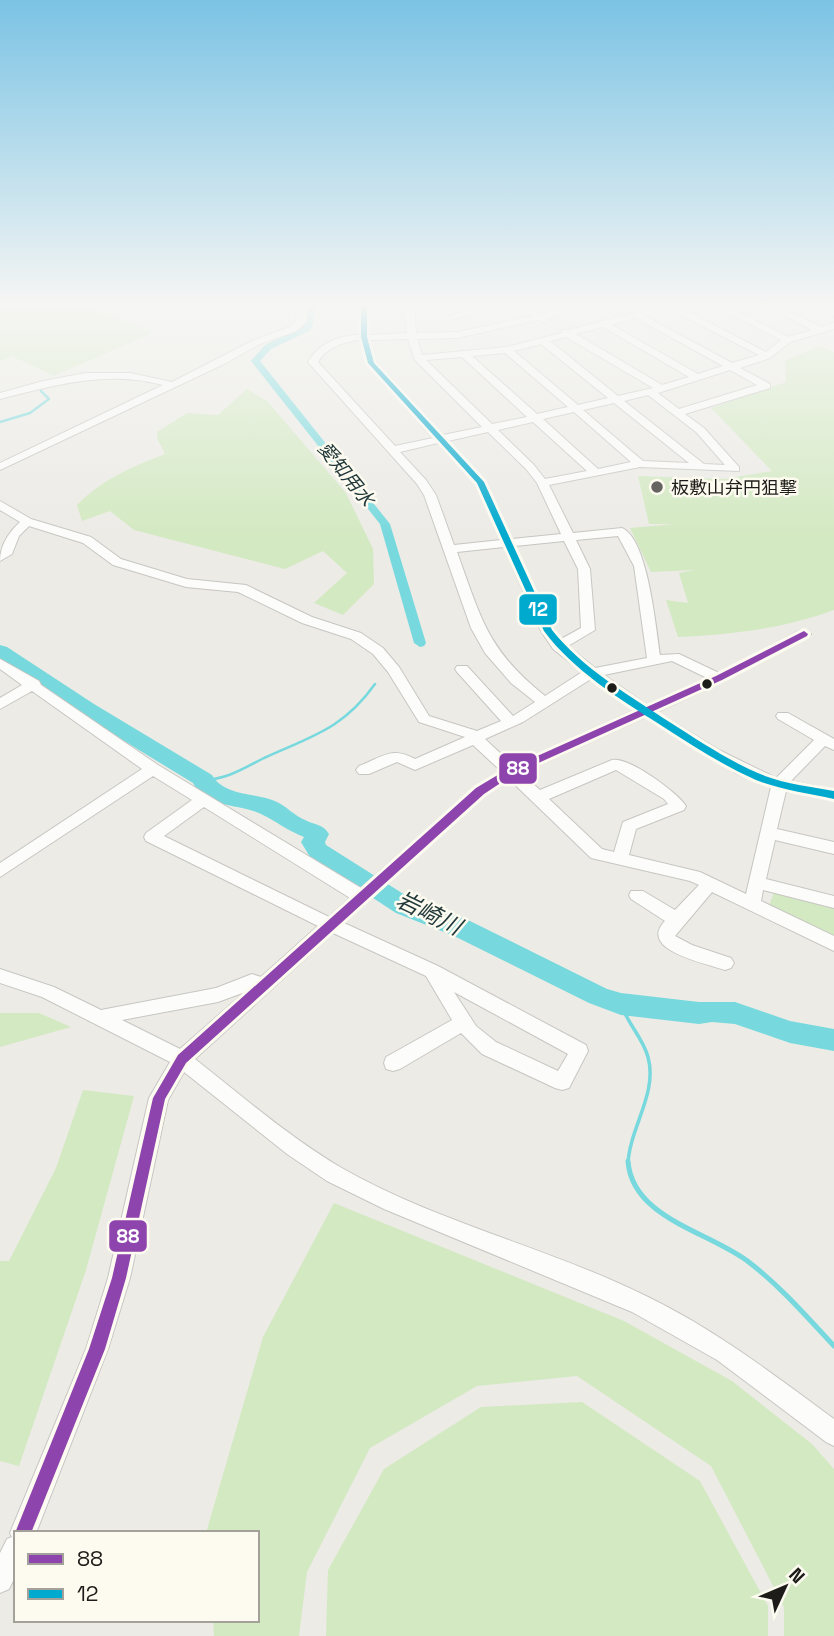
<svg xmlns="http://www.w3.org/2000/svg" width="834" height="1636" viewBox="0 0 834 1636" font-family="'Space Grotesk','Noto Sans JP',sans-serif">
<rect width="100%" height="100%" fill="#ecebe6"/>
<path fill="#d3e9c2" d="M0,306H88L152,333L54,376L12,356L0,361Z
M819,346L834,352V610C781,629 735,634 678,637L666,600L688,603L679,573L695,570L651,572L630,528L675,524H649L638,476L724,479L772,471L711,408L786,382L785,361Z
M247,389L267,401L346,493L373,549L374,584L343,615L314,603L347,573L323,551L285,569L134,530L110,511L82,521L77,505C102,479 132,467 165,454L158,440L157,432L187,413L218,415Z
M774,892L834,907V937L769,906Z
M0,1013H39L71,1027L0,1047Z
M83,1090L134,1096L86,1270L19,1466L0,1461V1261H9L56,1168Z
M334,1203L624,1321L732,1381L812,1444L834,1469V1636H784V1607L711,1466L577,1376L477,1386L370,1448L307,1572L299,1636H214L213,1620H257V1533H206L263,1337Z
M582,1402L700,1481L768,1606V1636H326L328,1570L384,1469L481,1407Z"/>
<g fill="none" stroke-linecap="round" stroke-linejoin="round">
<path stroke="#77d9dd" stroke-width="2.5" d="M0,422L30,413L49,399L41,391
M204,780C228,779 244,768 264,758C312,736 343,729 375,684"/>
<path stroke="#77d9dd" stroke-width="3.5" d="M621,1004C627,1023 643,1038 648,1057C658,1093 630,1127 628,1163"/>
<path stroke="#77d9dd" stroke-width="5" d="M628,1161C632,1219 711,1232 750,1263C781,1287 807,1317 834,1346"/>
<path fill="#77d9dd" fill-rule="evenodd" d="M307,306H315L313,325L309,331L271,349L260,361L390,524L426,643L424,646L420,647L414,643L380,524L251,361L265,345L303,327Z"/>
<path fill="#77d9dd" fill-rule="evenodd" d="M0,645L7,647L94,704L212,775C225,797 255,792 277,802C287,807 295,816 305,820C315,825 323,824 329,834L325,842L326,845L413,900L470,921L607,989L621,993L699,1002H735L790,1021L834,1029V1051L790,1043L735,1024L712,1022L699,1024L621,1015L589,1003L454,936L396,913L310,857L301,842L304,837C288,831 276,821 261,814C239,803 206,809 193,783L80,714L0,660Z"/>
<g stroke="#c7c6c2" stroke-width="2">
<path id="minor" d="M297,306H307L306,322L296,331L260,344L224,364L0,470V463L163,385C107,370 55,385 0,399V393L43,381L86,373H130L172,382L254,340L290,327L296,321Z
M359,306H369V335L407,333L404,306H414L416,333L457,332L532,316L516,306H527L541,314L572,306H587L548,318L550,320L545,323L538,320L457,338L417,339L422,355L507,347L561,333L562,330H569L660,306H677L766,352L781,340L715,306H727L788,337L812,330L765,306H777L821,327L834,323V329L790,342L770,358L740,368L770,384V388L685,414L704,428L739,467V471L640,467L549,485L573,533L622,528C648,539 656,629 660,655L679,654L719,673L799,631L804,630L811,634L724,681L657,712L719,750L776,778L814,740L778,719L776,716L778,713H788L834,739V750L825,746L791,781L834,790V800L786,791L777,829L834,842V854L775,840L766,879L834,896V908L763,890L761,901L834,936V951L712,892L675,936L692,945L731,958L734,963L731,968L725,970C705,963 637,950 665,921L631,899L629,895L631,891H643L675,910L699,885L690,881L591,858L509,779L485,795L344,923L438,966L586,1045L588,1051L569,1088L562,1090L555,1088L482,1054L461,1033L400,1069L393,1071L386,1069L384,1063L386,1057L452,1020L426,976L333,933L195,1059C242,1096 288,1136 340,1167C435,1222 550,1248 648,1297C716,1330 774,1375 834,1419V1446L826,1442L717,1360L632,1312L384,1209L327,1181L287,1154L184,1072L168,1100L130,1278L108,1349L36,1533H16V1575L9,1589L0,1593V1553L7,1539L12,1537L10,1533L86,1349L108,1278L149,1098L170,1062L42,997L0,983V969L54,987L101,1010L216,988L252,974L261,977L318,926L146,841L144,837L146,833L192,800L153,776L0,877V863L142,769L32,691L0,709V698L22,685L0,669V659L39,681L41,685L158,765L361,888L475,787L501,771L473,745L415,770L397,762L369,774H359L356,770L359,766C383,757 391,746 415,759L465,737L419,722L388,672L373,654L351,639L302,623L238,592L186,587L113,565L83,543L29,526L19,536L12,554L0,561C0,546 8,533 20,522L0,510V501L31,519L91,537L121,559L187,579L246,585L312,617L361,633L383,648L399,667L429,716L477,731L501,721L457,672L455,669L457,666H467L513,716L535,702L511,683L485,653L471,628L424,495L417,484L308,362C318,344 339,335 359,335ZM669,309L759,355L732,363L645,316ZM636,318L723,366L698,374L612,325ZM603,327L689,377L662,385L576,334ZM566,337L653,388L618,396L550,341ZM408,339L415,360L482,427L443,435L376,362L370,340ZM360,340L368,365L433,438L395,446L318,362C326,348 345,341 360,340ZM541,344L608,398L578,405L514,351ZM505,353L568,407L537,414L472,356ZM462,357L527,417L492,424L426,360ZM730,370L757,385L679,409L658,393ZM648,395L696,432L725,465L704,464L624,401ZM614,403L689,463L643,461L583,410ZM574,412L631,462L598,469L543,419ZM533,422L587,471L545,479L534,465L498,430ZM488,432L526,469L537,483L561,534L512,539L486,482L448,441ZM438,443L475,483L501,540L454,545L436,495L426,480L400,452ZM618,536L634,566L647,658L595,668L568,646L595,630L590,569L576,540ZM564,541L578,569L581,628L561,639L554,630L515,546ZM504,547L541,631L553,649L582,672L545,696C487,650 481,618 457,552ZM672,661L707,678L647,705L604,675ZM591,679L635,710L513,765L485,739L523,722ZM645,717L736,773L771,787L746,894L700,872L629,855L636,829L684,810L686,806C677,792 628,756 612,760L540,790L521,773ZM616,770L664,799L668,804L623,822L614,852L602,849L549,799ZM204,807L350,898L329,917L164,836ZM245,992L180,1049L122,1020L218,1002ZM454,992L568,1054L558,1071L496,1042L476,1026Z
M483,306H499L454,319L449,316Z
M814,306H826L834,310V316Z"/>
</g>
<use href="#minor" fill="#fcfcfb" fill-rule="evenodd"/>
<g stroke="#fdfaf0" stroke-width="6">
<path id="bus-1" d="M804,631L808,634L807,636L722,680L514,774L484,794L186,1063L165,1099L126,1278L105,1349L31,1533H16V1536L15,1533L89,1349L112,1278L153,1098L178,1055L476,788L506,770L716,676Z"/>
</g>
<g stroke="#fdfaf0" stroke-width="6">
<path id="bus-2" d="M361,306H367V337L374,363L484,482L552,630C583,669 630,696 671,723C701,742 732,763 765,776C787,784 811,787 834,791V799C808,793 781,790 756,780C722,765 690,744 659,724C618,698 573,670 544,631L477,483L368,363L361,337Z"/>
</g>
<use href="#bus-1" fill="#8e44ad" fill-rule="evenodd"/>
<use href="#bus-2" fill="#00a9ce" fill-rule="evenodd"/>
</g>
<linearGradient id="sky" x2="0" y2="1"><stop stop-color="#7bc3e4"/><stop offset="0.57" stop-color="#f6f6f4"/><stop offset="1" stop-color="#f6f6f4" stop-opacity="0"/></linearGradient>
<rect width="834" height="535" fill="url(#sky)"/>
<circle fill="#656460" stroke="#fdfaf0" stroke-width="2.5" cx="657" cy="487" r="7"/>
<g fill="#1d1c18" stroke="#fdfaf0" stroke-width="2.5">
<circle cx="707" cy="684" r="6"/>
<circle cx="612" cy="688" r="6"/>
</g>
<g text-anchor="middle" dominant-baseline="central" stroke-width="5" stroke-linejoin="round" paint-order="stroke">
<g font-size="18" fill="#1d1c18" stroke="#fdfaf0" text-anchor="start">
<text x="671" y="487">板敷山弁円狙撃</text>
</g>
<g font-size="19" font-style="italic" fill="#1f3738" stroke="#fdfaf0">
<text transform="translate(346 474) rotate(51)">愛知用水</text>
</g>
<g font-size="23" font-style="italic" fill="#1f3738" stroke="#fdfaf0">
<text transform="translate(429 913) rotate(26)">岩崎川</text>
</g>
</g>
<g stroke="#fdfaf0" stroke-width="2.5">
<rect x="518" y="593" width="40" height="33" rx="7" fill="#00a9ce"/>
<rect x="498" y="752" width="40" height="33" rx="7" fill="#8e44ad"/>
<rect x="108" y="1219" width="40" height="34" rx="7" fill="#8e44ad"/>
</g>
<g font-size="19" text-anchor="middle" font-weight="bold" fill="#fff">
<text x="538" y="616">12</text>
<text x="518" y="775">88</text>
<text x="128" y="1243">88</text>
</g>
<rect x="14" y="1531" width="245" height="91" fill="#fdfaf0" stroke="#a3a19a" stroke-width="2"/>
<rect x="28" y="1554" width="35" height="10" fill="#8e44ad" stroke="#a3a19a" stroke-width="2"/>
<text x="77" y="1566" font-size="21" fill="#1d1c18">88</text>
<rect x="28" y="1589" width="35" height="10" fill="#00a9ce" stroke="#a3a19a" stroke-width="2"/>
<text x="77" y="1601" font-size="21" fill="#1d1c18">12</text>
<g transform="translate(785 1587) rotate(46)" stroke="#fdfaf0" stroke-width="5" paint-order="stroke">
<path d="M0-5L12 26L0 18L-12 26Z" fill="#1d1c18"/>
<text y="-10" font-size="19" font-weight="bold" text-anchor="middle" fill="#1d1c18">N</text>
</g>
</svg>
